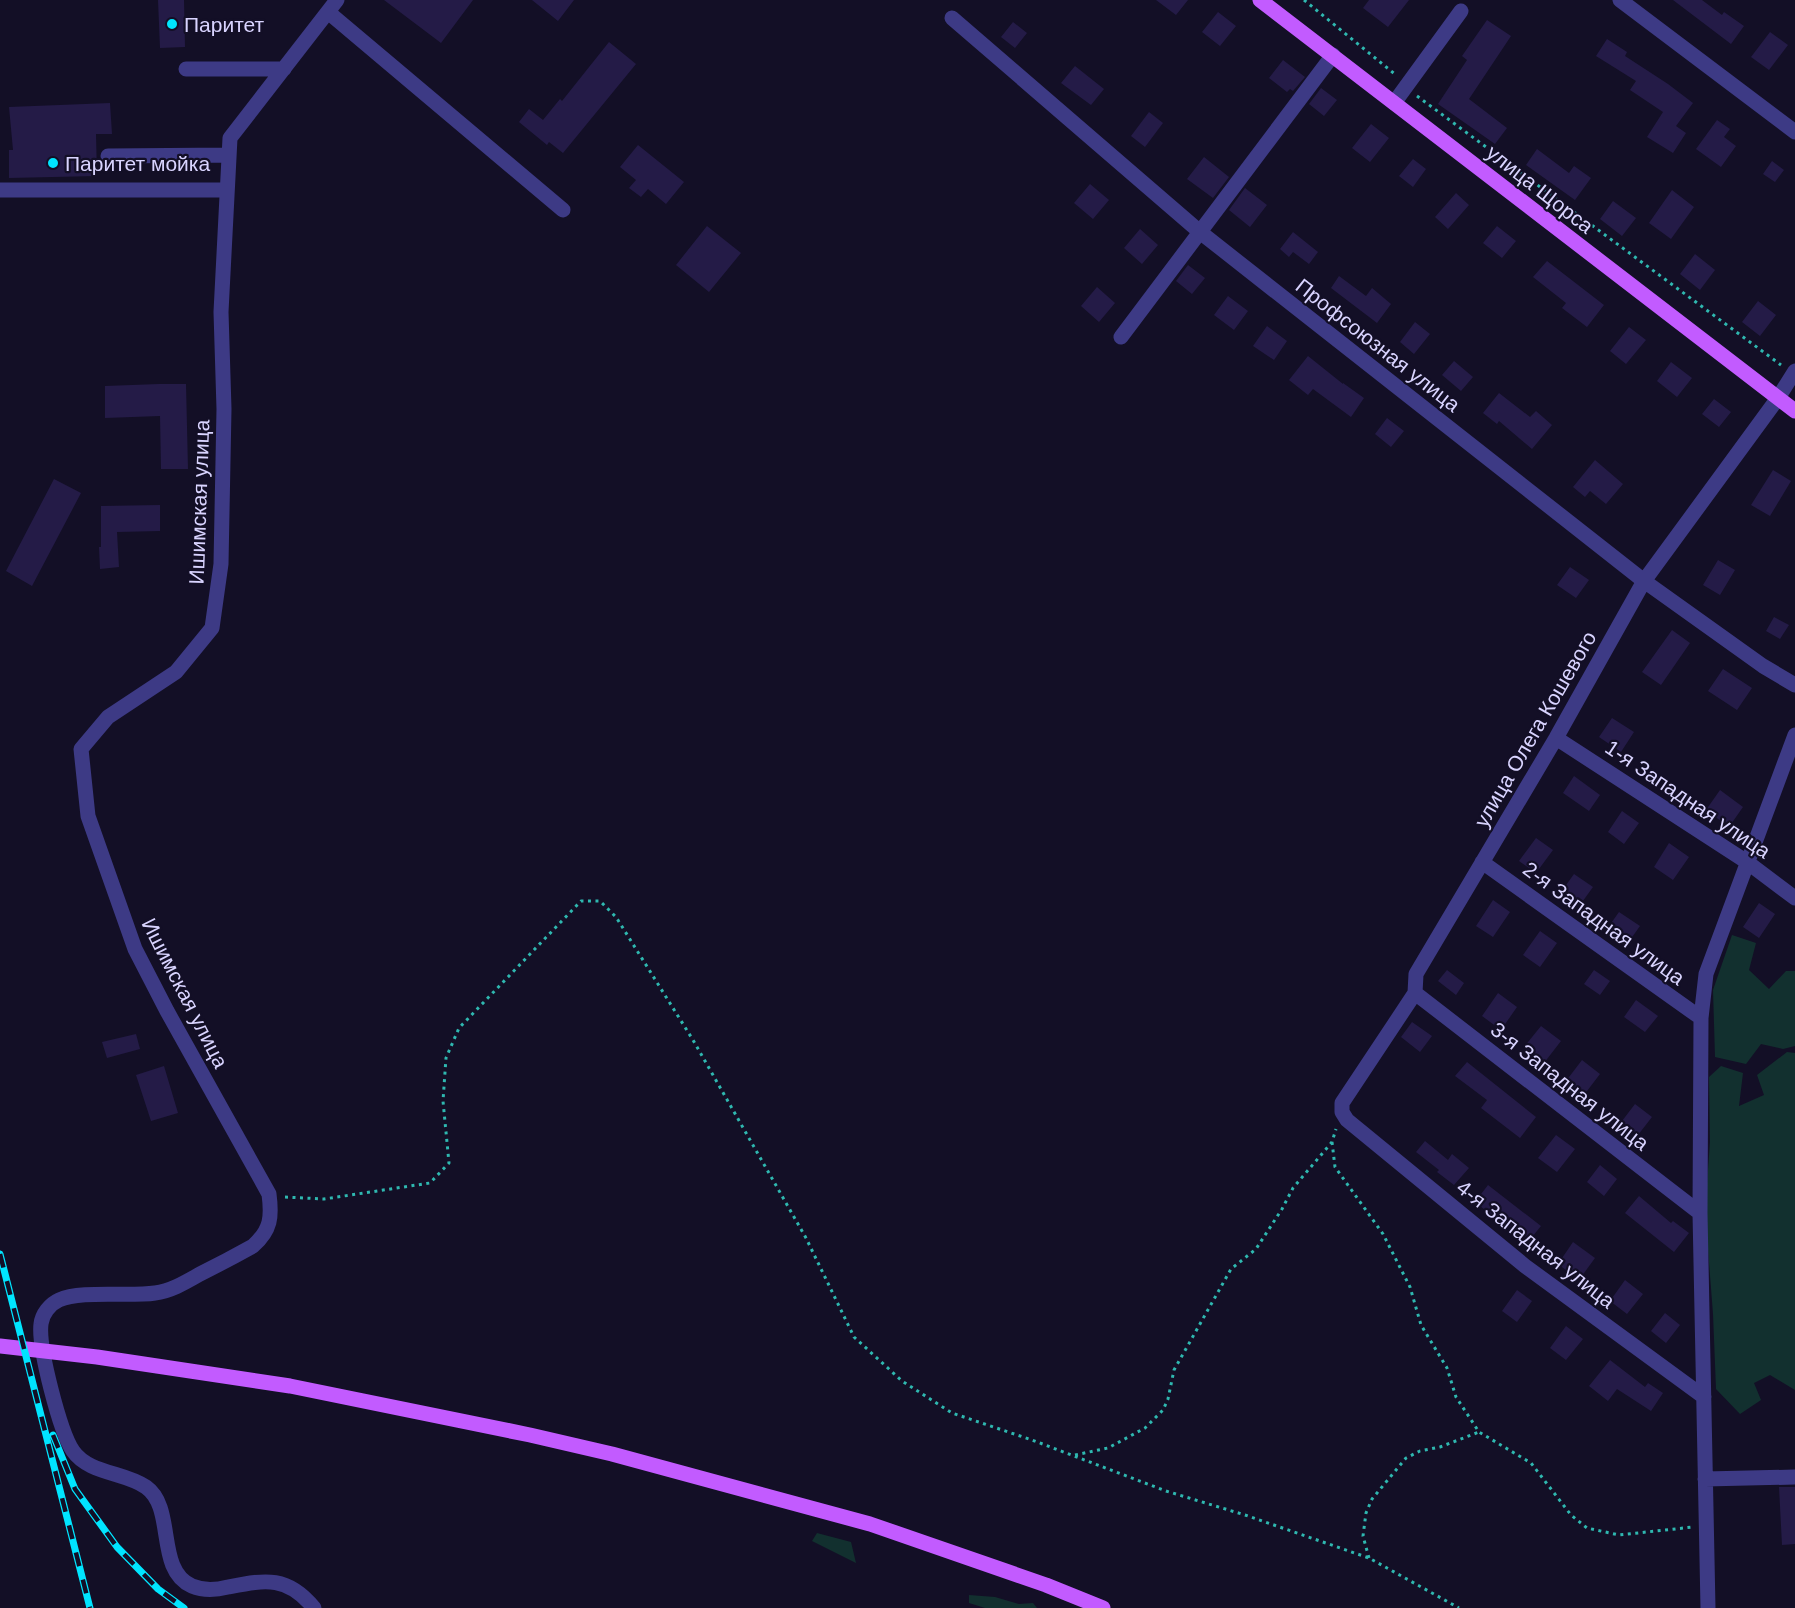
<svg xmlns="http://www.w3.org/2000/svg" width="1795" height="1608" viewBox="0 0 1795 1608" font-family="Arial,sans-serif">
<rect width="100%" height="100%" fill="#130f26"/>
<path fill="#12302f" d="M1732,935L1756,943L1749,970L1769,989L1786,971H1795V1046L1783,1049L1761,1044L1746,1064L1715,1057L1713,990Z
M1787,1052L1795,1053V1390L1770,1375L1754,1383L1761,1400L1740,1414L1716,1389L1713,1314L1705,1211L1710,1142L1709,1077L1721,1066L1743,1073L1739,1106L1764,1095L1757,1075Z
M817,1533L851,1542L856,1563L812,1541Z
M969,1595L995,1597L1019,1604L1033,1603L1037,1608H985L969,1603Z"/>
<path fill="#241b47" d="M158,0H184L185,47L160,48Z
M384,0H473L441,43Z
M532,0H574L558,21Z
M1156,0H1188L1176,15Z
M1369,0H1409L1388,27L1363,8Z
M1673,0H1702L1722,15L1724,12L1744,26L1731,44Z
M1218,12L1236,26L1220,46L1202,32Z
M1487,20L1511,36L1469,99L1507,128L1495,144L1438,104L1467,60L1462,56Z
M1013,22L1027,33L1015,48L1001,37Z
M1770,32L1788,45L1769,70L1751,57Z
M1607,39L1627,52L1625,56L1668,84L1693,103L1676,126L1686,133L1673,153L1647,137L1663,112L1630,90L1636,81L1596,56Z
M609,42L636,64L563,153L549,142L547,145L519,122L529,109L543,120L560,99L562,101Z
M1283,60L1305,77L1293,91L1290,89L1287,92L1269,78Z
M1075,66L1104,89L1091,105L1061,83Z
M1321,88L1337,100L1324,116L1309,104Z
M110,103L112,134H96L97,176L9,178V150H13L9,107Z
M1149,112L1163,123L1145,147L1131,136Z
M1717,120L1730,129L1724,137L1736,146L1721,167L1696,149Z
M1371,124L1389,138L1370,162L1352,148Z
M638,145L684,182L666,204L648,189L641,197L629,188L636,180L620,167Z
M1537,149L1569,173L1574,166L1591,178L1575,200L1526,165Z
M1204,157L1229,177L1213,198L1187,179Z
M1413,159L1426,169L1413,187L1399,176Z
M1772,161L1784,170L1775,182L1763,174Z
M1090,184L1109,200L1093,219L1074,203Z
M1245,188L1267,205L1250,227L1229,210Z
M1672,190L1694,207L1671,239L1649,223Z
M1456,193L1469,205L1448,229L1435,217Z
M1613,201L1636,218L1622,236L1600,219Z
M707,226L741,253L709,292L676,265Z
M1497,226L1516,241L1502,258L1483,243Z
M1140,229L1158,245L1142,264L1124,248Z
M1293,232L1318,252L1309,264L1293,252L1289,257L1280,249Z
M1695,254L1715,270L1700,290L1680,274Z
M1547,261L1604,305L1587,327L1562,308L1566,303L1533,277Z
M1188,265L1205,278L1192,294L1176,281Z
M1339,276L1366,296L1372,288L1391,304L1377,323L1331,288Z
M1097,287L1115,303L1099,322L1081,306Z
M1228,296L1248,311L1234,330L1214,315Z
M1758,301L1776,315L1760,336L1742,322Z
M1415,322L1430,334L1414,354L1400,342Z
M1267,326L1287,341L1274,360L1253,346Z
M1629,327L1646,340L1626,364L1610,351Z
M1308,356L1343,384V383L1364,398L1351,417L1313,389L1308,395L1289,380Z
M1454,361L1473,377L1461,391L1442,375Z
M1671,362L1692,378L1677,397L1657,381Z
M159,384H186L188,469H161L160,416L105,418V386Z
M1499,393L1530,417L1536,411L1552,425L1532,449L1499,421L1497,424L1483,413Z
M1714,399L1731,412L1719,427L1702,414Z
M1387,418L1404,431L1391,447L1375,434Z
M1595,460L1623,484L1606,504L1590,491L1585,497L1573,487Z
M1773,470L1791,481L1770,516L1751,505Z
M54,479L81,493L32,586L6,571Z
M160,505V531L117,532L119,567L100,569L99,547H101V506Z
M1718,560L1735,570L1720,595L1703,585Z
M1570,567L1589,580L1576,598L1557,585Z
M1774,617L1789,625L1780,639L1766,631Z
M1672,630L1690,643L1661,685L1642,672Z
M1723,669L1752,688L1737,710L1708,691Z
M1612,718L1634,732L1621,752L1599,737Z
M1574,776L1600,795L1589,811L1563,793Z
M1720,790L1743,807L1729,827L1706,810Z
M1622,811L1639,823L1624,844L1608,832Z
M1536,838L1553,850L1536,873L1519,861Z
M1669,843L1689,857L1673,880L1654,867Z
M1574,874L1593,887L1580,905L1561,892Z
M1493,900L1510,912L1493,937L1476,926Z
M1759,903L1775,914L1759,938L1743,927Z
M1619,912L1640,926L1630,940L1609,926Z
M1540,931L1557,943L1540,967L1523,955Z
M1447,970L1464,983L1456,995L1438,981Z
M1594,970L1610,981L1600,995L1584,984Z
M1498,993L1517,1007L1501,1030L1482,1016Z
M1636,1000L1658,1016L1645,1032L1624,1017Z
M1412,1022L1432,1036L1420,1052L1401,1037Z
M1541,1026L1561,1041L1544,1063L1524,1047Z
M136,1034L140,1049L107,1058L102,1042Z
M1582,1060L1600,1074L1584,1095L1566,1081Z
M1467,1062L1536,1117L1520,1138L1481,1108L1487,1100L1455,1076Z
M164,1066L178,1113L151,1121L136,1075Z
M1635,1104L1652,1117L1638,1135L1622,1121Z
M1556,1135L1575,1149L1557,1172L1538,1158Z
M1425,1141L1448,1160L1452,1154L1469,1168L1454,1185L1437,1172L1439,1170L1416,1152Z
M1600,1165L1617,1179L1604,1196L1587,1182Z
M1488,1185L1541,1226L1528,1242L1496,1215L1494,1217L1475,1202Z
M1639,1196L1671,1223L1673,1221L1689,1233L1674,1252L1625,1213Z
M1573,1242L1595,1258L1579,1280L1558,1264Z
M1625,1280L1643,1294L1627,1314L1610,1301Z
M1517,1290L1532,1301L1517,1322L1502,1311Z
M1665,1313L1680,1325L1666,1343L1651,1331Z
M1566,1326L1583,1339L1566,1360L1550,1348Z
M1610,1360L1645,1387L1648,1383L1663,1393L1651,1411L1617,1389L1608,1401L1589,1386Z
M1779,1487H1795V1544L1782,1545Z"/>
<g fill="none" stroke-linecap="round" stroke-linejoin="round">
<path stroke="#2fb8b0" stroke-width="3" stroke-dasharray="3 4.5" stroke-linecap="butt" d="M1304,0L1396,75
M1417,96L1781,365
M1332,1142L1335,1167L1383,1234L1410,1287L1421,1325L1447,1368L1456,1397L1479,1432L1531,1463L1571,1515L1587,1528L1619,1535L1693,1527
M285,1197L324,1199L430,1183L449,1163L443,1101L446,1058L459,1028L581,901H600L616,917L693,1040L806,1238L854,1337L902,1381L952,1413L1032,1440L1166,1491L1245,1515L1369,1558L1459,1608
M1075,1455L1108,1448L1145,1428L1163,1410L1168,1399L1174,1370L1231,1269L1256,1249L1282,1209L1293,1188L1332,1142L1336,1129
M1369,1558L1363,1536L1366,1513L1372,1499L1406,1458L1420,1451L1440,1447L1479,1432"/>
<path stroke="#3d3a85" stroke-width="15" d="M1620,0L1795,132
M328,12L563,210
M952,18L1200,232L1644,581L1763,666L1795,685
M186,69H284
M1394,103L1461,11
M108,156L229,155
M0,190H227
M1121,337L1333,55
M1556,738L1747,862L1795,898
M1482,862L1701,1018
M1415,993L1700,1213
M1704,1397L1525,1266L1347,1120L1342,1112V1103L1415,993L1416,974L1556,738L1644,581L1778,398L1795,371
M1705,1479L1795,1477
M314,1608C287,1575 265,1580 228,1587C216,1590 204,1591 192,1586C155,1570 176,1508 146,1487C125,1472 89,1474 73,1451C60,1432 38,1347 41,1324C42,1314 50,1304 59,1300C81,1290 129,1297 155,1293C171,1291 186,1282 200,1274C218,1265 235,1256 253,1246C271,1230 272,1217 269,1194L167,1011L135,949L88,816L81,749L108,717L176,672L212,628L221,564L224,409L221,312L230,138L337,0
M1708,1608L1700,1213L1701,1018L1706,974L1795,735"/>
<path stroke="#c25bff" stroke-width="15" d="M1260,0L1795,411
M0,1346L97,1357L290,1386L530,1435L612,1454L870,1524L1046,1585L1103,1608"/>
<g stroke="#00e5ff" stroke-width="7">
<path id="rail" d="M0,1254L90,1608
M53,1435L75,1489L117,1547L158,1589L184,1608"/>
</g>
<use href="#rail" stroke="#130f26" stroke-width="4.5" stroke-dasharray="14" stroke-linecap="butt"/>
</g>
<g fill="#00e5ff" stroke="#130f26" stroke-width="2">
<circle cx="172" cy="24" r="6"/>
<circle cx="53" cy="163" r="6"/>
</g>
<g text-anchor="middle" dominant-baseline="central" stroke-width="4.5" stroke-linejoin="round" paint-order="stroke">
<g font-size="21" fill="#d9d4ff" stroke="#130f26" text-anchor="start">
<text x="184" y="24">Паритет</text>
<text x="65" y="163">Паритет мойка</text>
</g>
<g font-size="21" fill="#d9d4ff" stroke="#130f26">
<text transform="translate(1540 189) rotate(38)">улица Щорса</text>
<text transform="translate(1378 345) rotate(38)">Профсоюзная улица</text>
<text transform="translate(199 502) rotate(-88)">Ишимская улица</text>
<text transform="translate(1535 729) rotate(-60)">улица Олега Кошевого</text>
<text transform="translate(1688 799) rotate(34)">1-я Западная улица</text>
<text transform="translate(1604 923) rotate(36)">2-я Западная улица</text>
<text transform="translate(185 993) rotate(63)">Ишимская улица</text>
<text transform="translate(1570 1086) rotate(38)">3-я Западная улица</text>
<text transform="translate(1536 1244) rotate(38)">4-я Западная улица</text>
</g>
</g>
</svg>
